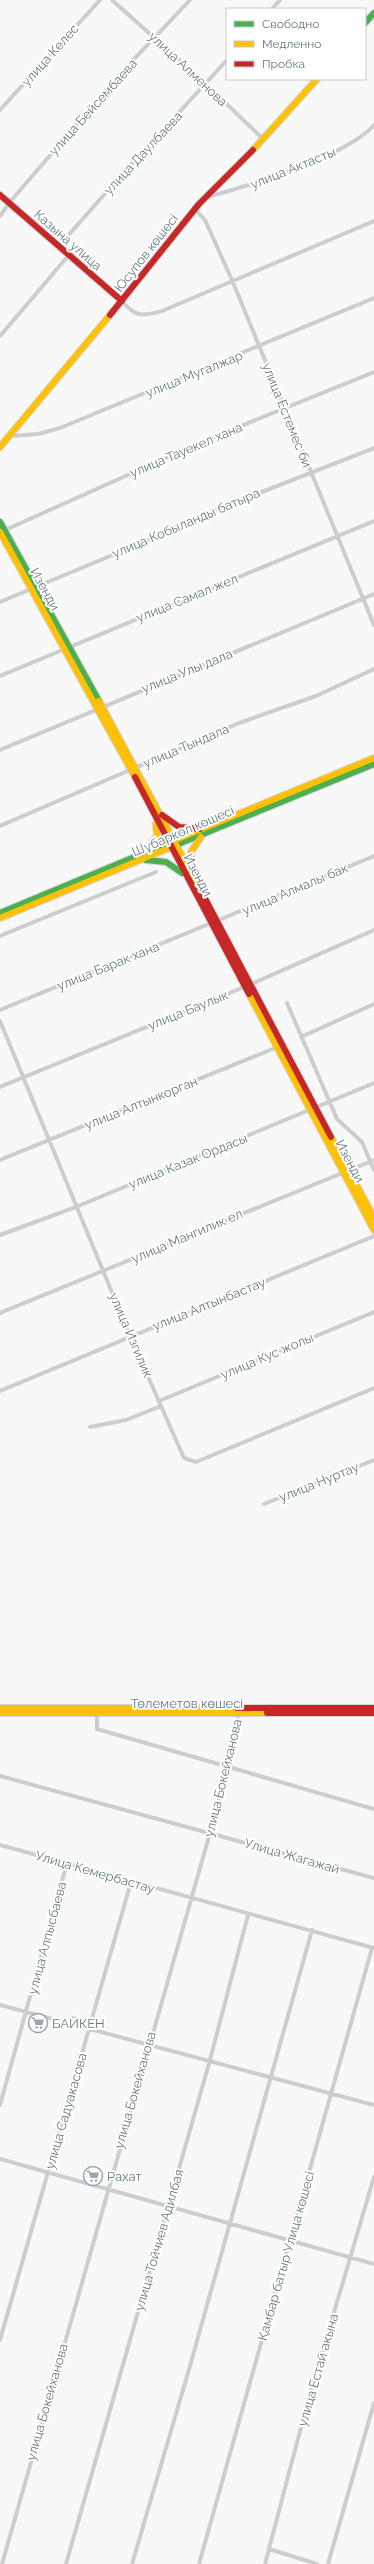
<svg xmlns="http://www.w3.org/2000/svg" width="374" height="2564" viewBox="0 0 374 2564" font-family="Raleway,sans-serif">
<rect width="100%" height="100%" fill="#f8f8f8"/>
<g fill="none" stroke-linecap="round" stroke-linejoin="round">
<g stroke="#d3d4d5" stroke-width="8">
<path id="fast" d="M365,23L374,13
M0,522L99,701
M176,845L374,764
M146,860L166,862L182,873
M0,913L173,841"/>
</g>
<g stroke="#d3d4d5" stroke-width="8">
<path id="slow" d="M253,150L317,79
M0,447L110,315
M0,532L135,777
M99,701L201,891
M173,841L374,758
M145,850L157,836L156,824
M190,870L191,852L201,837
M0,918L176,845
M249,994L374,1230
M331,1137L374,1218
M0,1708H237
M0,1713H267"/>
</g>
<g stroke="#d3d4d5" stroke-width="8">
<path id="jam" d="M0,195L122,301
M110,315L199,204L253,150
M135,777L249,994
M162,815L179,827L200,829
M201,891L331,1137
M237,1708H374
M267,1713H374"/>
</g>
<path stroke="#cbcdce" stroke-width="4" d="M112,0L206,84L264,140
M272,9L280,0
M0,110L100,0
M207,197C249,186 347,156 374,125
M195,209L205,220L232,280L374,625
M0,216L9,203L121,73L190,0
M59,246L117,180L227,60
M122,301C136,318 143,316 162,311L374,221
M0,336L69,255
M11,436L38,434L60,428L374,298
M3,531L199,443L374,372
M0,602L151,539L185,522L374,448
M0,676L374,521
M0,750L374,594
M0,826L239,723L316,696L374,669
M0,936L156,872
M287,1003L337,1119L362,1142L374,1170
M0,1010L374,856
M0,1021L130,1336L184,1458L196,1462L374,1388
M301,1037L374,1004
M0,1087L249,985L374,930
M0,1160L280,1046
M0,1235L76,1207L374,1083
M0,1313L374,1160
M0,1391L374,1236
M159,1401L374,1312
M90,1427L126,1420L161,1406
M264,1504L374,1460
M97,1713V1729L374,1809
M0,1776L374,1878
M0,1845L374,1948
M0,2005L374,2105
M0,2105L67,1863
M0,2159L374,2264
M0,2340L131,1882
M269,2549L317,2564
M2,2564L210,1833L228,1766L239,1711
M66,2564L210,2060L248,1915
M132,2564L190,2366L312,1930
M199,2564L372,1948
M265,2564L309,2397L374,2177
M328,2564L374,2403"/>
<use href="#fast" stroke="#4caf50" stroke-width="6"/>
<use href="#slow" stroke="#ffc107" stroke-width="6"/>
<use href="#jam" stroke="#c62828" stroke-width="6"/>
</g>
<defs>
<g id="supermarket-ring" transform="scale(1)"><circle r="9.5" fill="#fff" stroke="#99a6ab" stroke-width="1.5"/><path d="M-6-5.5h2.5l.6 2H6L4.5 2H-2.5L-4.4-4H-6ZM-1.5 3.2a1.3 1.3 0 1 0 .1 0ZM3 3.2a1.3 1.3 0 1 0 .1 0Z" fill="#99a6ab"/></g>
</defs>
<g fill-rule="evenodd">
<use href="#supermarket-ring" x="38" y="2023"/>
<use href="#supermarket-ring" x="93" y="2176"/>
</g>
<g text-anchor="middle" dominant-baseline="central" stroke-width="4" stroke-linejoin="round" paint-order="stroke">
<g font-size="13" fill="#667a81" stroke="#fff">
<text transform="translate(50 55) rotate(-48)">улица Келес</text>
<text transform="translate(188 69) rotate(43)">улица Алменова</text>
<text transform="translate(93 107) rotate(-48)">улица Бейсембаева</text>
<text transform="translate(143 153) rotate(-47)">улица Даулбаева</text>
<text transform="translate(293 168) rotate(-22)">улица Актасты</text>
<text transform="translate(68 240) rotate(41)">Казына улица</text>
<text transform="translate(146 253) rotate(-52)">Юсупов көшесі</text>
<text transform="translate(194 374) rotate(-22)">улица Мугалжар</text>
<text transform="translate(287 415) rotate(68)">улица Естемес би</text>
<text transform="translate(186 450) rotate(-23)">улица Тауекел хана</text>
<text transform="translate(186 523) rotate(-23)">улица Кобыланды батыра</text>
<text transform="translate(45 589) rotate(61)">Изенди</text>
<text transform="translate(187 598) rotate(-22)">улица Самал жел</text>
<text transform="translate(187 671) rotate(-22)">улица Улы дала</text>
<text transform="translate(186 746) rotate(-23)">улица Тындала</text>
<text transform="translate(183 831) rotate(-23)">Шұбаркөл көшесі</text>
<text transform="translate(198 875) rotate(62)">Изенди</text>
<text transform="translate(295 889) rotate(-23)">улица Алмалы бак</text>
<text transform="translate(108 966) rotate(-22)">улица Барак хана</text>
<text transform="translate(188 1010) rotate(-22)">улица Баулык</text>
<text transform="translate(141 1103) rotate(-22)">улица Алтынкорган</text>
<text transform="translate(188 1161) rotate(-22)">улица Казак Ордасы</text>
<text transform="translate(350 1161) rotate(62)">Изенди</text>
<text transform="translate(187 1236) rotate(-23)">улица Мангилик ел</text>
<text transform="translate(209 1304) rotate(-22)">улица Алтынбастау</text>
<text transform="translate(131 1335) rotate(67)">улица Изгилик</text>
<text transform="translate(267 1356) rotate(-23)">улица Кус жолы</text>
<text transform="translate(319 1482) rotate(-22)">улица Нуртау</text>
<text x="187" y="1703">Төлеметов көшесі</text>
<text transform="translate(223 1778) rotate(-76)">улица Бокейханова</text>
<text transform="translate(292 1856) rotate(16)">Улица Жагажай</text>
<text transform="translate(95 1872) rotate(16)">Улица Кемербастау</text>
<text transform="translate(47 1938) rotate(-75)">улица Алпысбаева</text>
<text transform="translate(135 2090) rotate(-74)">улица Бокейханова</text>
<text transform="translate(66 2111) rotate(-74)">улица Садуакасова</text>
<text transform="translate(159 2240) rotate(-74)">улица Тойчиев Адилбая</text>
<text transform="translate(286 2256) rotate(-74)">Қамбар батыр Улица көшесі</text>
<text transform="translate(318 2370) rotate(-74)">улица Естай акына</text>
<text transform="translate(47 2402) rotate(-74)">улица Бокейханова</text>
</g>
<g font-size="13" fill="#667a81" stroke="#fff" text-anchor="start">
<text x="52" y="2023">БАЙКЕН</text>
<text x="107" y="2176">Рахат</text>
</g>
</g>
<rect x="226" y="8" width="140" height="72" fill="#ffffff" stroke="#c2cacd"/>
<rect x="234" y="21" width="20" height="6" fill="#4caf50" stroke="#c2cacd"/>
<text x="262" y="28" font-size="12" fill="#667a81">Свободно</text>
<rect x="234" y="41" width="20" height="6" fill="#ffc107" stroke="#c2cacd"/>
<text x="262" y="48" font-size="12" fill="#667a81">Медленно</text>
<rect x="234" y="61" width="20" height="6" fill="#c62828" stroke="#c2cacd"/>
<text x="262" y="68" font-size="12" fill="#667a81">Пробка</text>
</svg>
